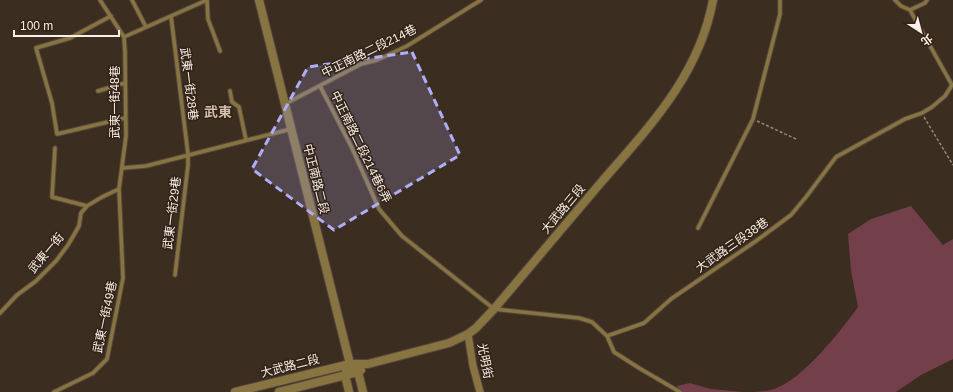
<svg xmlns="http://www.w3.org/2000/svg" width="953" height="392" viewBox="0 0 953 392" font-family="Arial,'Noto Sans TC',sans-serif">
<rect width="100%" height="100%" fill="#3c2d21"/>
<path fill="#723f4a" d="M911,206L943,245L953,239V359L921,375L896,392H755C761,391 768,391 774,389C802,380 840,332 858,307L851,271L848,234L871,219Z
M690,383L711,389L743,392H676L677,386Z"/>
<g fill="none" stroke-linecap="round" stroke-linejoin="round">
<g stroke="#56483d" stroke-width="5.5">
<path id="service" d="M132,0L146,27
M207,0L208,19L220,51
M895,0L901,6L910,10L952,85
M910,10L925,3L927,0
M111,16L70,38L36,48L52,103L57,134L125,118
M171,16L188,154V165L175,275
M124,37L207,0
M320,86L352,148L379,209L402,236L494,309L579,318L592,322L607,336L644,323L671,299L756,241L791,215L806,197L836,157L905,119L922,113L932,107L945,96L952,85
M98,91L125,83
M230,91L232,102L239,107L246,140
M285,104L361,64L377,60L407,46L481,0
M55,148L52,197L87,206
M123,168L146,166L291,129
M698,228L753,119L780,14V0
M0,313L17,295L36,281L56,261L68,245L79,226L81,213L87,206L102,197L119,189
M607,336L614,352L639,368L680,392
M54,392L93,373L107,359L123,278L119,189L126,136L125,52L124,37L100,0"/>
</g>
<g stroke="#56483d" stroke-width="9">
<path id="minor" d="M468,334L473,366L480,392"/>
</g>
<g stroke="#56483d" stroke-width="10">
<path id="tertiary" d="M259,0L350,364L358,372L363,392
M347,370L345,375L349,392
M235,392L350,364H368L449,343L468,334L476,328L494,309C529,268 563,227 598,186C647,129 699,77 713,0
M279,392L358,372L361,370"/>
</g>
<path stroke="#93877d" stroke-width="1.5" stroke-dasharray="3 2" stroke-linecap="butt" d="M924,117L953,165
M757,121L796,139"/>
<use href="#service" stroke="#877441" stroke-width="3.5"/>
<use href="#minor" stroke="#877441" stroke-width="7"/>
<use href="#tertiary" stroke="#877441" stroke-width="8"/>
</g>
<path fill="#aeaefa" fill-opacity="0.2" stroke="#aeaefa" stroke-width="3" stroke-dasharray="8 5" stroke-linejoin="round" d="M412,52L460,155L334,230L252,169L308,67Z"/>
<g text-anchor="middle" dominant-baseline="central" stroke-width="3" stroke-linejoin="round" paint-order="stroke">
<g font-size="12" fill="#f9efe7" stroke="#322317">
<text transform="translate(369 51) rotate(-26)">中正南路二段214巷</text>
<text transform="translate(189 84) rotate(83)">武東一街28巷</text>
<text transform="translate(115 102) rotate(-90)">武東一街48巷</text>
<text transform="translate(361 147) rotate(64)">中正南路二段214巷6弄</text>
<text transform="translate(316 179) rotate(76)">中正南路二段</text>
<text transform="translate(563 209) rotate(-50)">大武路三段</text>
<text transform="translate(172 213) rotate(-83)">武東一街29巷</text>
<text transform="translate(732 245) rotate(-35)">大武路三段38巷</text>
<text transform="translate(46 253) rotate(-50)">武東一街</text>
<text transform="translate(105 317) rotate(-78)">武東一街49巷</text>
<text transform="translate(485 361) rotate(79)">光明街</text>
<text transform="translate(290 366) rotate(-14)">大武路二段</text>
</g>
<g font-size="14" font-weight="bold" fill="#d2bfb0" stroke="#322317">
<text x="218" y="112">武東</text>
</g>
</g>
<g transform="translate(921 32) rotate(144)" stroke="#322317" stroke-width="3" paint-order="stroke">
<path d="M0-3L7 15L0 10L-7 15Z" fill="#f9efe7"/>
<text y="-6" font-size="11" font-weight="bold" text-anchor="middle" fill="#f9efe7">北</text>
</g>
<path d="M14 30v6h105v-6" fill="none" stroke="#f9efe7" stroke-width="2"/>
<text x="20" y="30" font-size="12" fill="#f9efe7" stroke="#322317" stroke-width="3" paint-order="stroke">100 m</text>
</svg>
